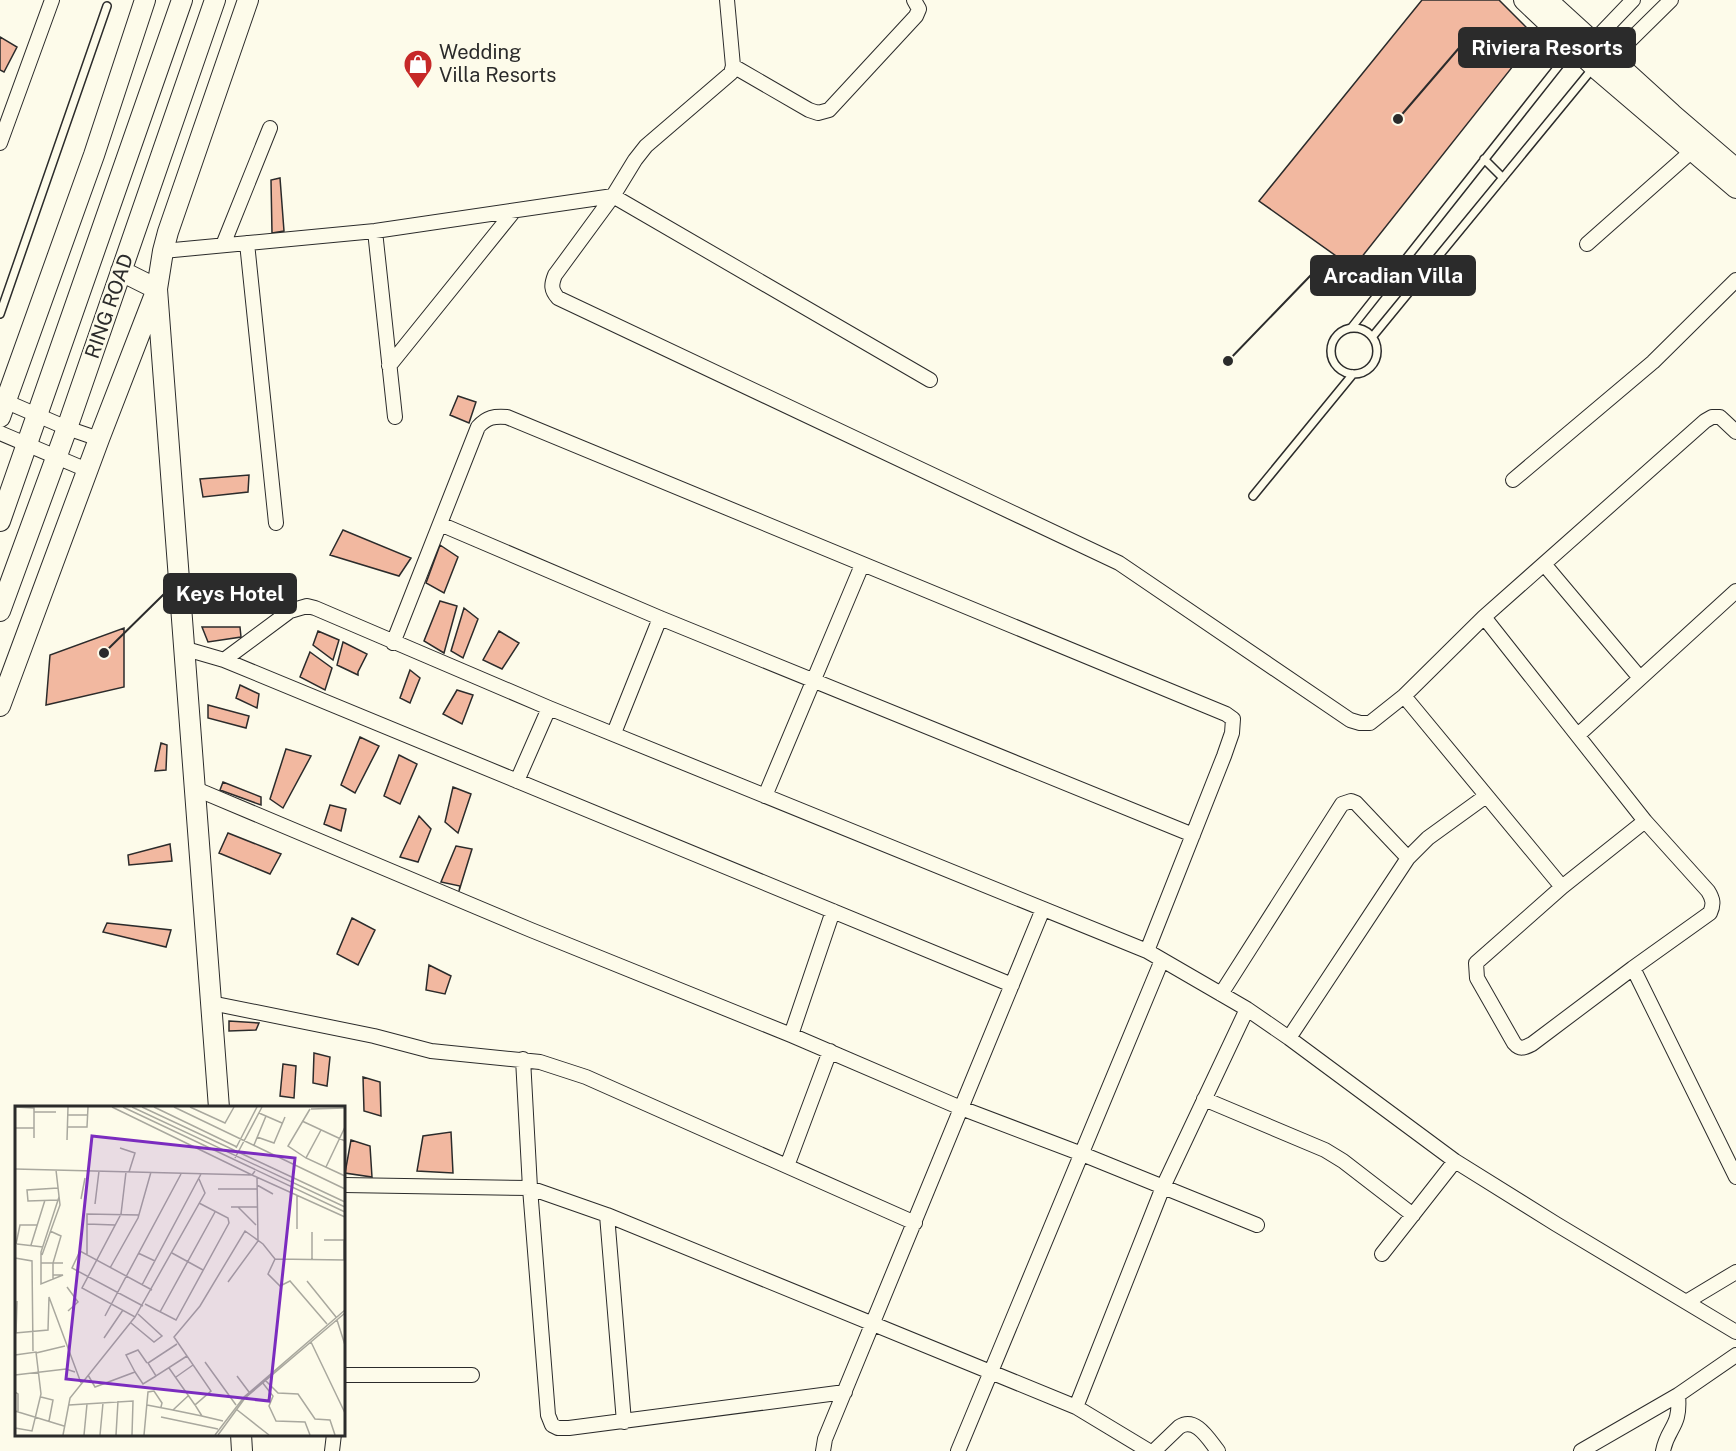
<svg xmlns="http://www.w3.org/2000/svg" width="1736" height="1451" viewBox="0 0 1736 1451" font-family="'Public Sans',sans-serif">
<rect width="100%" height="100%" fill="#fdfbea"/>
<path fill="#f2b8a0" stroke="#2b2b2b" stroke-width="1.5" d="M1422,0H1499L1536,37L1353,268L1259,201Z
M0,37L17,47L4,72L0,70Z
M280,178L284,231L272,233L271,180Z
M458,396L476,402L469,423L450,415Z
M249,475L248,492L203,497L200,479Z
M343,530L411,558L399,576L330,555Z
M440,545L458,557L444,593L426,583Z
M440,601L457,606L444,653L424,641Z
M464,608L478,619L463,658L451,651Z
M202,627H240L241,637L208,642Z
M124,628V687L46,705L50,655Z
M318,631L339,640L333,660L313,645Z
M499,631L519,643L502,669L483,660Z
M343,642L367,654L358,672V675L337,665Z
M310,652L332,668L325,690L300,677Z
M410,670L420,678L410,703L400,698Z
M240,685L259,694L257,708L236,698Z
M457,690L473,695L462,724L443,714Z
M208,705L249,716L246,728L208,718Z
M360,737L379,746L355,793L341,785Z
M161,743L167,745L166,770L155,771Z
M286,749L311,756L283,808L270,799Z
M399,755L417,764L400,804L384,796Z
M223,782L261,797V805L220,790Z
M453,787L471,794L458,833L445,822Z
M330,805L346,809L341,831L324,824Z
M419,816L431,829L418,862L400,857Z
M228,833L281,854L270,874L219,853Z
M170,844L172,861L129,865L128,855Z
M456,846L472,849L459,891L460,886L441,882Z
M352,918L375,930L358,965L337,954Z
M107,923L171,930L166,947L103,932Z
M429,965L451,976L445,994L426,990Z
M229,1021L259,1023L256,1030L229,1031Z
M314,1053L330,1057L327,1086L313,1083Z
M283,1064L296,1066L294,1098L280,1096Z
M363,1077L380,1082L381,1116L364,1111Z
M451,1132L453,1173L417,1171L423,1136Z
M351,1140L370,1146L372,1177L345,1173Z"/>
<g fill="none" stroke-linecap="round" stroke-linejoin="round">
<g stroke="#2b2b2b" stroke-width="10">
<path id="lane" d="M1484,159L1503,178
M0,314L107,6
M1352,327L1572,49
M1331 351a23 23 0 1 1 46 0a23 23 0 1 1-46 0Z
M1373,336L1593,68
M1253,496L1353,374"/>
</g>
<g stroke="#2b2b2b" stroke-width="16">
<path id="street" d="M727,0L733,66L731,73L646,146L635,160L613,196L555,275C551,285 551,290 558,298L1119,563L1350,720L1360,723H1370L1404,696L1484,617L1705,421L1712,417H1720L1736,432
M1587,48L1633,0
M1606,64L1671,0
M733,66L809,110L818,113L829,110L916,16L919,9L914,0
M0,143L52,0
M375,231L395,417
M247,243L276,523
M1587,244L1692,151
M223,245L270,128
M163,251L375,231L613,196L930,380
M389,366L514,211
M0,399L67,428L99,439
M0,433L87,470
M1513,480L1653,362L1736,280
M440,524L660,618L1193,835
M1544,564L1640,678
M393,643L478,427C487,417 494,416 507,417L1226,714L1233,719L1232,733L1224,756L1147,951
M186,649L224,660L1012,985
M224,660L290,611L307,606L315,608L549,708L1147,951L1247,1009L1163,1187L1076,1407L607,1215L530,1188L344,1185
M1404,696L1562,887L1645,821L1484,617
M614,733L660,618
M1578,735L1736,591
M517,781L549,708
M196,789L531,930L791,1035L961,1108L1082,1154L1257,1225
M765,796L862,565
M1645,821L1708,891C1713,899 1714,904 1710,913L1633,968L1736,1177
M1408,858L1428,838L1486,796
M1562,887L1476,963L1477,978L1514,1043C1520,1050 1524,1048 1532,1044L1633,968
M1221,994L1342,804L1351,801L1356,803L1408,858L1289,1038
M211,1003L374,1036L431,1051L540,1062L586,1077L915,1223
M1247,1009L1289,1038L1455,1161L1556,1224L1736,1332
M791,1035L833,911
M523,1059L530,1188L548,1415L552,1425L558,1428H569L845,1392
M1204,1099L1325,1150L1343,1161L1413,1215
M787,1166L830,1051
M607,1215L624,1422
M1382,1254L1455,1161
M1686,1302L1736,1272
M344,1375H472
M1076,1407L1149,1451
M332,1451L334,1434
M823,1451L825,1439L1043,909
M958,1451L1162,960
M1154,1451L1179,1427C1196,1416 1209,1440 1218,1451
M1581,1451L1678,1395L1736,1355
M1663,1451C1668,1426 1681,1428 1678,1395"/>
</g>
<g stroke="#2b2b2b" stroke-width="22">
<path id="secondary" d="M1524,0L1599,71L1736,188
M1547,0L1672,114L1736,169
M0,417L94,155L145,0
M0,521L182,0
M0,611L67,428L215,0
M0,706L99,439L157,289L121,271
M219,1108L157,289L163,251L168,232L248,0
M241,1434L242,1451"/>
</g>
<use href="#lane" stroke="#fdfbea" stroke-width="7"/>
<use href="#street" stroke="#fdfbea" stroke-width="14"/>
<use href="#secondary" stroke="#fdfbea" stroke-width="20"/>
</g>
<defs>
<g id="shop-pin" transform="scale(1.5)"><path d="M0 17L-7.5 6A9.5 9.5 0 1 1 7.5 6Z" fill="#c62828" stroke="#fdfbea"/><path d="M-5-2.5h2.3a2.7 3.5 0 0 1 5.4 0H5L5.5 6h-11ZM-1.5-2.5h3a1.5 2.3 0 0 0-3 0Z" fill="#fff"/></g>
</defs>
<g fill-rule="evenodd">
<use href="#shop-pin" x="418" y="64"/>
</g>
<g text-anchor="middle" dominant-baseline="central" stroke-width="4.5" stroke-linejoin="round" paint-order="stroke">
<g font-size="20" fill="#2b2b2b" stroke="#fdfbea" text-anchor="start">
<text x="439" y="52">Wedding<tspan x="439" dy="23">Villa Resorts</tspan></text>
</g>
<g font-size="20" fill="#2b2b2b" stroke="#fdfbea">
<text transform="translate(109 306) rotate(-71)">RING ROAD</text>
</g>
</g>
<g transform="translate(15 1106)">
<rect width="330" height="330" fill="#fdfbea"/>
<path fill="none" stroke="#a9a89e" stroke-width="1.5" d="M0,1L19,2V32M97,1L237,69L240,65M108,1L330,106M117,1L330,101M127,1L330,96M139,1L222,41M159,1L330,83M175,1L210,17L219,1M296,3L330,2M19,6H41M244,7L267,17M53,9H73M287,15L330,35M53,21H72L73,1M0,22H19M306,24L291,52L330,70M242,31L259,37L270,11M52,34L53,1M239,39L251,10M105,42L120,47L114,66M221,42L242,1M220,52L247,1M291,52L273,40L295,3M311,61L330,21M0,63L237,69L330,111M111,66L106,108L67,182L120,211L190,87L184,73M242,79L258,88M43,82L12,84L13,95L43,94M203,83H242M282,89V123M66,93L70,72M80,98L84,65M216,101H242M223,101L241,119M72,118L100,119M35,125L46,130L38,157V174M297,126V154M309,134H330M1,138L5,119H22M2,138L28,141M16,139L30,94M123,147L140,155M157,147L188,164M27,149L45,99L41,64M72,149V108L124,109M0,152L17,155L18,245M260,153L253,168L265,180L275,175L312,218M260,153L330,154M329,154V134M26,157H48M95,162L123,112L136,66M38,169H48L26,178V146L44,91M292,175L321,211M213,176L243,135L242,71M127,179L186,68M52,181L63,196L53,205M130,198L161,214L214,117L213,112L184,97M128,200L57,162L65,145L137,184M145,206L200,106M90,210L166,68M322,214L330,239M116,217L139,236L147,230L123,208M0,227L33,224L34,191L66,277M1,227L2,195M89,232L108,204M296,236L330,307M162,238L133,257L141,270L172,250M21,247L50,240M0,249L21,246L26,288L17,325L0,322M190,256L221,299M154,262L180,299M120,266L111,249L123,244L132,257M0,269L51,263L60,266M73,269L80,281L120,266L128,278L141,270M222,270L234,286M161,271L178,259M250,274L263,287L283,288L300,313L315,314L320,329M247,276L258,290L254,300L261,315L290,316L295,329M0,286L3,288V306M174,289L158,304L187,310M26,291L38,294L34,315M54,299L118,295L117,329M132,299L158,304M221,303L254,329M0,305L49,320M146,311L203,323M208,315L187,310L180,299L196,285L159,231L185,200L230,125L248,138L260,153M48,329L55,292L120,211M69,329L72,298M85,329L88,297M101,329L103,295M129,329L133,286L139,285L147,297L146,301M200,329L229,291L330,204M203,329L230,292L330,207"/>
<path fill="#7b2cbf" fill-opacity="0.15" stroke="#7b2cbf" stroke-width="3" d="M77,30L280,52L254,295L51,273Z"/>
<rect width="330" height="330" fill="none" stroke="#2b2b2b" stroke-width="3"/>
</g>
<path fill="none" stroke="#2b2b2b" stroke-width="2" d="M1398 119L1459 48M1228 361L1311 275M104 653L164 594"/>
<g fill="#2b2b2b" stroke="#fdfbea" stroke-width="2">
<circle cx="1398" cy="119" r="6"/>
<circle cx="1228" cy="361" r="6"/>
<circle cx="104" cy="653" r="6"/>
</g>
<g fill="#2b2b2b" stroke="#2b2b2b" stroke-width="2">
<rect x="1459" y="28" width="176" height="39" rx="6"/>
<rect x="1311" y="256" width="164" height="39" rx="6"/>
<rect x="164" y="574" width="132" height="39" rx="6"/>
</g>
<g font-size="21" text-anchor="middle" font-weight="bold" fill="#fff">
<text x="1547" y="55">Riviera Resorts</text>
<text x="1393" y="283">Arcadian Villa</text>
<text x="230" y="601">Keys Hotel</text>
</g>
</svg>
